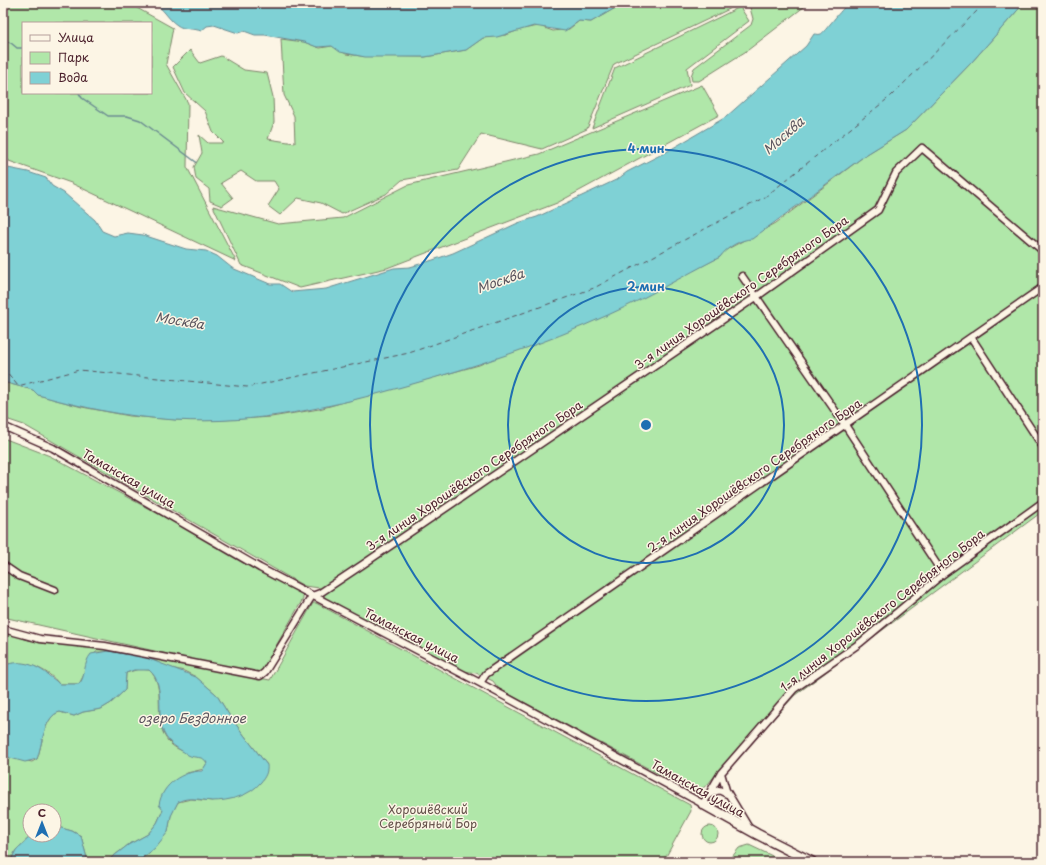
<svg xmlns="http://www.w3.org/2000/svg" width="1046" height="865" viewBox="0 0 1046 865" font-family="'Playpen Sans',sans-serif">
<rect width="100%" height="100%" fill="#fcf5e5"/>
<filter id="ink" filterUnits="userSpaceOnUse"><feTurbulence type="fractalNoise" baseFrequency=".025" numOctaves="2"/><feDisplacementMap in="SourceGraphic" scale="8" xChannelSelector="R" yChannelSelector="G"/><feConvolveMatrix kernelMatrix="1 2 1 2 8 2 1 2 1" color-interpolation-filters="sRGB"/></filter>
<g filter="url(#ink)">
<path fill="#b0e7a9" stroke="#7d836a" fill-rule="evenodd" d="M3,3H128L173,28L166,64L188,103L187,167L236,261L71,183L9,161L3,152ZM23,23H151V93H23Z
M624,3H742L614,64L587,129L542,149L481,134L458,170L402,180L386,194L342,214L321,203L298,198L280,215L268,206L279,189L274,181H256L241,171L221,183L233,198L222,206L210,201L209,189L196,179L194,167L202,153L199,135L208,143H224L213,132L205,111L185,93L173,67L190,50L200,63L221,56L244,70L267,73L273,97L274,122L268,139L295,143L294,116L284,95L281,39L304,42L320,48L332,46L346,54L361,56L425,57L466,50L483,38L506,35L522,29L539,26L553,31L569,29L579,21L591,22Z
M743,3H809L748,50L699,81H692L691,76L694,68L751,25L753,19L749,4Z
M1024,3H1043V511L795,695L727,770L722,767L708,784L699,791L687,789L499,689L493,681L476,673L464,671L326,599L320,588L304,586L24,425L3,418V382L33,390L38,395L82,407L130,416L177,420H222L271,417L319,409L479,365L670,282L720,257L724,251L776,223L867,154L906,130L971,63Z
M740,7L749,21L687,68L690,85L592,128L615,68Z
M702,85L719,115L557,203L387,268L300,288L241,265L213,206L278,224L343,218L408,185L539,154Z
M3,438L50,456L303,591V599L261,672L257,674L3,617Z
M313,603H316L690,805L691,811L663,862H138L168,832L171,815L178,802L191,799L213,801L267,765L231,718L216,694L196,677L184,671L167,667L153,660L114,652H96L79,684H59C48,669 21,657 3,667V632L29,640L87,646L270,680Z
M139,669L149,670C168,686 151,720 168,741C178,753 193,753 206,759L207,763L204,769L187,773L165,790L163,810L157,823L148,834L128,845L106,862H88L81,836L72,831L54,826V811H30V835H32L16,850L10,862H3V756L32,762L37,759C42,746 44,715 60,712L74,716L83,712L101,709L111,703L125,690L126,673Z
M702 834a8 8 0 1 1 16 0a8 8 0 1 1-16 0Z
M749,845L785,862H728L739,848Z"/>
<path fill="#7fd1d5" stroke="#6a8a91" d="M154,3H624L591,22L579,21L565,31L534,26L497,37L483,38L466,50L425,57H365L340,52L332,46L317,47L304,42L265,35H255L244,31L238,33L214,25L207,26L201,31C194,28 183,30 177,25C168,19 164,9 154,3Z
M849,3H1024L971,63L906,130L867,154L752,239C741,239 726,248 720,257C683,276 646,298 608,315C544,344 477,366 409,385C332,407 256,425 175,420C128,417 83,408 38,395L33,390L3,382V167L28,172L46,178L52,186L64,193L95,220L102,231L114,236L128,233L143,235L186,249L206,251L217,256L232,268L270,284H280L292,292L326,289L394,268L410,267L433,260L453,253L518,223L537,217L618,179L627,172L668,151L726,117L806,46L814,34C816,34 818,35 821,34C824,33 841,9 849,3Z
M108,651L144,657L196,677L216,694L231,718L267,765C268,772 265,777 261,782C250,796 229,801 212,801C201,800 188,796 178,802L171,816L168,832L155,848L138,862H106L128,845L148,834L157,823L163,810L159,805C162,784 183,771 202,771L207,763C203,755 195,759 188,755C183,751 174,747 169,741C151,721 169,686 149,670H134L126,673L125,690L111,703L101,709L83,712L74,716L60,712C44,715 42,746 37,759L25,762L3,756V666C18,659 35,664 47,674C51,678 55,679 59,684H79C86,677 83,663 91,654Z
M54,826L72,831L81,836L88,862H10L16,850L32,835H54Z"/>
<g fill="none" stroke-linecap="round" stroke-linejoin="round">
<path stroke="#6a8a91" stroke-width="1.5" d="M3,34L6,41L11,43L17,48H23
M79,93L82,98L108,116H127L140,120L196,162"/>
<path stroke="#5a545e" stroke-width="1" stroke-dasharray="5 4" stroke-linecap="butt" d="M3,367L18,386L79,370L247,387L409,353L594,288L765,197L891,96L985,3"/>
<g stroke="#4a1f2b" stroke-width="9">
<path id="street" d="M742,276L845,425L943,574
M971,337L1043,447
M3,426L53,448L260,568L480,683L703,804L721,773L794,689L860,643L943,574L1043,502
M3,565L19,576L55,590
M3,629L40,639L105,646L260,676L265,672L312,596L320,593L362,565L756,297L878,210L896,173L922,148L1043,251
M480,683L486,674L1043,287
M721,773L726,790L749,828
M708,795L719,790L727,794"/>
</g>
<g stroke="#4a1f2b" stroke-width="12">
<path id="secondary" d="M703,804L757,834L812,862"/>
</g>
<use href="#street" stroke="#fcf5e5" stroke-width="6"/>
<use href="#secondary" stroke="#fcf5e5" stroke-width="9"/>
</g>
</g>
<g fill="none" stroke="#1f6fb2" stroke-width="2">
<circle cx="646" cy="425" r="138"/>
<circle cx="646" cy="425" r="276"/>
</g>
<g text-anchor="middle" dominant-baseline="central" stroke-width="3" stroke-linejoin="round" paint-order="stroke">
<g font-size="12" fill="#4a1f2b" stroke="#fcf5e5">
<text transform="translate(741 292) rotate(-35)">3-я линия Хорошёвского Серебряного Бора</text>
<text transform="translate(474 475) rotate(-34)">3-я линия Хорошёвского Серебряного Бора</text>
<text transform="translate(754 475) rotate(-35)">2-я линия Хорошёвского Серебряного Бора</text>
<text transform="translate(129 478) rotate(30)">Таманская улица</text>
<text transform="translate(882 610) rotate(-38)">1-я линия Хорошёвского Серебряного Бора</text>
<text transform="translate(412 635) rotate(27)">Таманская улица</text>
<text transform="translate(698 788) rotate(29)">Таманская улица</text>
</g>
<g font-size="12" fill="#64514a" stroke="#fcf5e5">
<text x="428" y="809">Хорошёвский<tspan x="428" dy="14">Серебряный Бор</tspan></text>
</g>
<g font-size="13" font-style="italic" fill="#5a545e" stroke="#fcf5e5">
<text transform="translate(783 135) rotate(-41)">Москва</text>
<text transform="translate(500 280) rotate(-19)">Москва</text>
<text transform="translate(180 320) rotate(9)">Москва</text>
<text x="192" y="717">озеро Бездонное</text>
</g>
</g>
<circle cx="646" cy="425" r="6" fill="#1f6fb2" stroke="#fcf5e5" stroke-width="2"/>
<g font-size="12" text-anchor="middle" font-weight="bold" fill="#1f6fb2" stroke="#fcf5e5" stroke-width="3" stroke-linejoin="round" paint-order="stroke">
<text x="646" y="153">4 мин</text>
<text x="646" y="291">2 мин</text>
</g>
<rect width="1046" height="865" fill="none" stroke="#fcf5e5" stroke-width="16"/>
<rect x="8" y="8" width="1030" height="849" fill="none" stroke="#4a1f2b" stroke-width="1.5" filter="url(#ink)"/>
<rect x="22" y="22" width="130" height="72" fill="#fcf5e5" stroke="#b59f9b"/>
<rect x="30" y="35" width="20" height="6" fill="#fcf5e5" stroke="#b59f9b"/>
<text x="58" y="42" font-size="12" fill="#4a1f2b">Улица</text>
<rect x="30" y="52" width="20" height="12" fill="#b0e7a9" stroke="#b59f9b"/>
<text x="58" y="62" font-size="12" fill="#4a1f2b">Парк</text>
<rect x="30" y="72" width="20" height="12" fill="#7fd1d5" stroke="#b59f9b"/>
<text x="58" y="82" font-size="12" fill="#4a1f2b">Вода</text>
<g transform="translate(42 823)"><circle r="19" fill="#fcf5e5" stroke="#b59f9b"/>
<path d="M0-3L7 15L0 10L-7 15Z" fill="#1f6fb2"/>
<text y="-6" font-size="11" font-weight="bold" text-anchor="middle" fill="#4a1f2b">С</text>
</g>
</svg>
